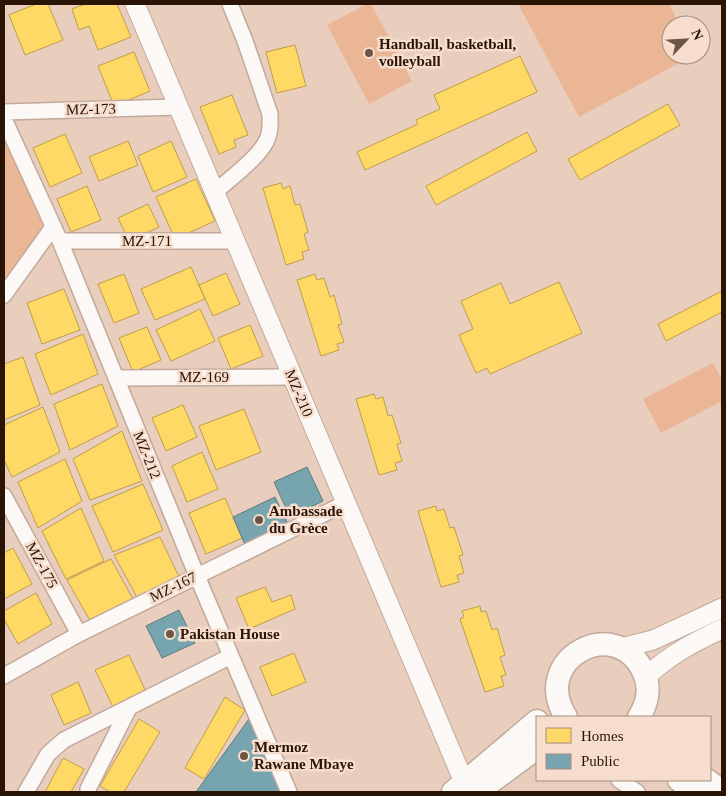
<svg xmlns="http://www.w3.org/2000/svg" width="726" height="796" viewBox="0 0 726 796" font-family="'Times New Roman',serif">
<rect width="100%" height="100%" fill="#e9cdbd"/>
<path fill="#eab696" d="M367,4H371L412,81L369,104L327,25Z
M518,4H669L680,25H671V55H694L579,117Z
M4,137L38,212L43,228L4,288Z
M713,363L722,380V401L661,433L643,399Z"/>
<path fill="#ffd966" stroke="#bf9e49" d="M36,4H48L63,40L25,55L9,15Z
M85,4H117L131,37L98,50L89,26L79,30L72,9Z
M295,45L306,86L277,93L266,52Z
M134,52L150,91L114,106L98,66Z
M520,56L537,92L365,170L357,152L418,124L416,120L440,109L434,95Z
M232,95L248,135L234,140L236,147L219,154L200,107Z
M668,104L680,125L580,180L568,159Z
M527,132L537,151L436,205L426,186Z
M65,134L82,173L50,187L33,148Z
M128,141L138,165L99,181L89,157Z
M171,141L187,177L153,192L138,156Z
M196,179L215,221L175,239L156,197Z
M281,183L283,189L290,186L295,205L300,204L308,232L304,234L309,250L302,252L304,259L286,265L263,188Z
M87,186L101,220L71,232L57,199Z
M148,204L159,227L129,241L118,218Z
M191,267L205,299L155,320L141,289Z
M226,273L240,304L213,316L199,285Z
M124,274L139,313L114,323L98,284Z
M315,274L317,280L324,278L330,297L334,295L342,324L338,325L344,342L337,344L339,350L321,356L297,280Z
M559,282L582,333L490,374L487,368L476,373L459,335L473,329L461,301L501,283L510,304Z
M64,289L80,330L42,344L27,303Z
M722,291V312L666,341L658,324Z
M200,309L215,341L171,361L156,330Z
M250,325L263,356L231,369L218,338Z
M147,327L161,360L133,372L119,338Z
M83,334L98,374L51,395L35,354Z
M23,357L40,405L4,420V364Z
M102,384L118,426L70,450L54,404Z
M374,394L376,399L383,397L388,416L392,415L401,443L397,444L402,461L395,463L397,470L379,475L356,399Z
M183,405L197,437L166,451L152,418Z
M43,407L60,452L12,477L4,460V425Z
M244,409L261,452L216,470L199,426Z
M122,431L142,481L90,500L73,459Z
M202,452L218,489L187,502L172,466Z
M65,459L82,501L38,528L18,482Z
M143,484L163,530L113,552L92,506Z
M225,498L242,538L206,554L189,513Z
M436,506L437,511L444,509L450,528L454,527L463,555L459,556L464,573L457,575L459,582L441,587L418,511Z
M81,508L104,561L66,579L42,531Z
M160,537L179,577L138,599L114,555Z
M13,548L32,584L4,599V553Z
M111,559L134,601L92,624L67,580Z
M265,587L272,602L291,595L295,609L249,629L236,598Z
M36,593L52,624L18,644L4,619V611Z
M480,606L481,612L486,611L492,630L497,628L505,655L500,657L506,675L501,676L504,686L485,692L460,619L464,617L462,611Z
M294,653L306,682L272,696L260,667Z
M129,655L146,692L113,707L95,670Z
M78,682L91,713L64,725L51,695Z
M225,697L245,710L204,779L185,768Z
M139,719L160,732L124,792H110L100,786Z
M63,758L84,769L71,792H45Z"/>
<path fill="#76a5af" stroke="#5f7a7c" d="M307,467L323,501L290,517L274,482Z
M275,497L288,524L246,547L233,517Z
M179,610L195,643L162,658L146,626Z
M249,719L281,792H196Z"/>
<g fill="none" stroke-linecap="round" stroke-linejoin="round">
<g stroke="#c1a99b" stroke-width="18">
<path id="minor" d="M4,112L178,107
M4,119L60,241L197,576L289,792
M214,193C229,179 262,156 268,137C271,130 270,122 270,114L245,41L230,4
M60,241H235
M4,295L53,227
M116,378L292,377
M4,496L79,634
M4,676L79,634L346,503
M619,780L637,792
M88,789L129,708
M26,792L48,754L64,740L231,656"/>
</g>
<g stroke="#c1a99b" stroke-width="21">
<path id="tertiary" d="M135,4L464,782
M621,648L653,640L722,608
M646,677C669,655 694,642 722,629"/>
</g>
<g stroke="#c1a99b" stroke-width="25">
<path id="primary" d="M566,717C529,659 617,612 644,673C651,688 647,704 639,717
M679,780L693,792
M707,780L722,792
M453,792L537,721
M477,792L537,748"/>
</g>
<use href="#minor" stroke="#fcf8f5" stroke-width="15"/>
<use href="#tertiary" stroke="#fcf8f5" stroke-width="19"/>
<use href="#primary" stroke="#fcf8f5" stroke-width="22"/>
</g>
<g fill="#6d5545" stroke="#f6ddcd" stroke-width="2">
<circle cx="369" cy="53" r="5"/>
<circle cx="259" cy="520" r="5"/>
<circle cx="170" cy="634" r="5"/>
<circle cx="244" cy="756" r="5"/>
</g>
<g text-anchor="middle" dominant-baseline="central" stroke-width="5" stroke-linejoin="round" paint-order="stroke">
<g font-size="15" font-weight="bold" fill="#2a1405" stroke="#f6ddcd" text-anchor="start">
<text x="379" y="44">Handball, basketball,<tspan x="379" dy="17">volleyball</tspan></text>
<text x="269" y="511">Ambassade<tspan x="269" dy="17">du Grèce</tspan></text>
<text x="180" y="634">Pakistan House</text>
<text x="254" y="747">Mermoz<tspan x="254" dy="17">Rawane Mbaye</tspan></text>
</g>
<g font-size="15" fill="#2a1405" stroke="#f6ddcd">
<text transform="translate(91 109) rotate(-1)">MZ-173</text>
<text x="147" y="241">MZ-171</text>
<text x="204" y="377">MZ-169</text>
<text transform="translate(299 393) rotate(67)">MZ-210</text>
<text transform="translate(147 455) rotate(68)">MZ-212</text>
<text transform="translate(42 565) rotate(61)">MZ-175</text>
<text transform="translate(173 587) rotate(-26)">MZ-167</text>
</g>
</g>
<rect width="726" height="796" fill="none" stroke="#2a1405" stroke-width="10"/>
<rect x="536" y="716" width="175" height="65" fill="#f6ddcd" stroke="#a48d7d"/>
<rect x="546" y="728" width="25" height="15" fill="#ffd966" stroke="#a48d7d"/>
<text x="581" y="741" font-size="15" fill="#2a1405">Homes</text>
<rect x="546" y="754" width="25" height="15" fill="#76a5af" stroke="#a48d7d"/>
<text x="581" y="766" font-size="15" fill="#2a1405">Public</text>
<g transform="translate(686 40) rotate(65)"><circle r="24" fill="#f6ddcd" stroke="#a48d7d"/>
<path d="M0-4L9 19L0 12L-9 19Z" fill="#6d5545"/>
<text y="-8" font-size="14" font-weight="bold" text-anchor="middle" fill="#2a1405">N</text>
</g>
</svg>
